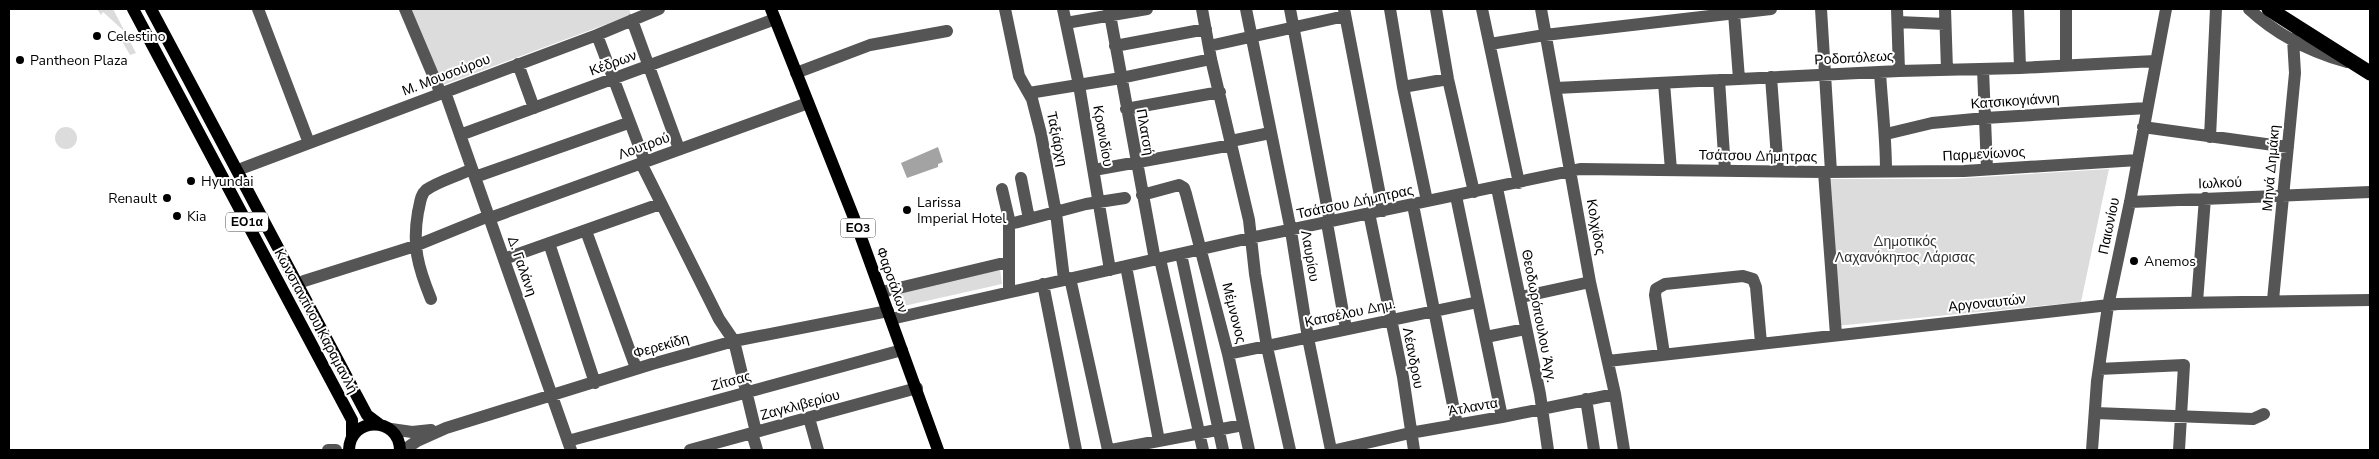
<svg xmlns="http://www.w3.org/2000/svg" width="2379" height="459" viewBox="0 0 2379 459" font-family="'Nunito Sans',sans-serif">
<rect width="100%" height="100%" fill="#fff"/>
<path fill="#dcdcdc" d="M97,9H113L136,53L130,55L119,36L125,32L103,12L101,15Z
M404,9H629L631,15L435,88Z
M55 138a11 11 0 1 1 22 0a11 11 0 1 1-22 0Z
M2109,169L2081,302L1836,326L1828,179H1951Z
M1000,268L1002,284L895,308L891,294Z"/>
<path fill="#a3a3a3" d="M938,147L943,162L938,164V167L907,178L901,163Z"/>
<g fill="none" stroke-linecap="round" stroke-linejoin="round">
<path stroke="#555" stroke-width="12" d="M258,9L309,143
M405,9L441,94
M1005,9L1019,76L1032,99L1041,134L1056,213L1064,279
M1063,9L1079,85L1110,270
M1109,9L1155,260
M1202,9L1211,59L1249,220L1255,274L1267,347L1290,450
M1246,9L1291,231L1308,338L1331,450
M1290,9L1330,222
M1344,9L1383,211
M1390,9L1403,87L1427,201
M1436,9L1448,79L1474,192
M1482,9L1519,183
M1541,9L1590,282L1615,394L1624,450
M1821,9L1831,172
M1897,9L1899,71
M1945,9L1947,70
M2018,9L2020,68
M2249,9C2276,34 2311,52 2347,62
M1734,13L1739,79
M632,20L679,149
M1898,22L1945,24
M1066,23L1147,9
M597,35L645,162
M1490,44L1545,35L1771,9
M1115,46L1206,29
M1209,46L1345,16
M518,64L534,108
M2066,66V9
M1983,69L1987,169
M1880,72C1882,105 1886,138 1886,171
M796,73L870,45L947,31
M1771,77L1778,171
M1719,80L1725,170
M1664,83L1671,170
M1403,87L1448,79
M1556,88L1899,71L2020,68L2155,61
M445,92L571,450
M1029,93L1121,78L1211,59
M1126,109L1220,92
M2143,127L2288,147
M1886,134L1932,123L1985,118L2147,108
M460,135L775,19
M2210,137L2216,9
M1231,141L1270,133
M641,163L719,319L734,341L756,432
M243,168L597,35L659,9
M1094,170L1232,145
M1824,172L1836,335
M475,177L628,123
M1021,178L1029,219
M1497,188L1540,394L1548,450
M1002,189L1009,219V291
M1142,195L1179,185L1184,188L1186,194L1228,354L1249,450
M1456,196L1502,417
M2130,202L2370,192
M1413,205L1457,425
M1369,213L1403,377L1414,450
M490,218L808,103
M1327,223L1346,329
M1010,224L1086,204L1125,198
M586,231L636,368
M549,243L595,383
M1181,254L1223,450
M504,259L660,204
M1160,259L1203,450
M1126,266L1159,441
M1070,278L1108,450
M304,281L415,246L489,216
M1043,284L1076,450
M882,292L1008,262
M1521,297L1590,282
M431,299C418,267 412,246 418,212C420,205 420,195 426,190C439,181 458,176 472,169
M2273,300L2295,73L2293,39
M2197,302L2205,198
M891,319L1250,238L1580,169L1824,172L1964,171L2138,160
M1486,337L1526,329
M1228,354L1478,302
M1664,354L1655,295L1656,289L1665,284L1743,276L1753,279L1756,287L1761,343
M1608,361L2118,304L2370,300
M2099,369L2184,365L2179,450
M1586,399L1594,450
M2095,413L2253,419L2264,414
M809,418L818,450
M391,429L412,432L431,430
M752,433L757,450
M568,441L902,350
M328,450H336
M404,450L417,441L446,428L652,364L734,341L888,311
M690,450L917,388
M1111,450L1243,425
M1336,450L1410,433L1502,417L1615,394
M2092,450L2097,381L2108,306L2130,202L2166,9"/>
<path stroke="#000" stroke-width="12" d="M133,9L352,420V437
M151,9L367,415L379,424
M771,9L854,218L938,450
M349,450C350,416 399,416 400,450"/>
<path stroke="#000" stroke-width="15" d="M2269,9L2370,73"/>
</g>
<g fill="#000" stroke="#fff" stroke-width="2">
<circle cx="97" cy="36" r="5"/>
<circle cx="20" cy="60" r="5"/>
<circle cx="191" cy="181" r="5"/>
<circle cx="167" cy="198" r="5"/>
<circle cx="907" cy="210" r="5"/>
<circle cx="177" cy="216" r="5"/>
<circle cx="2134" cy="261" r="5"/>
</g>
<g text-anchor="middle" dominant-baseline="central" stroke-width="4" stroke-linejoin="round" paint-order="stroke">
<g fill="#fff" stroke="#4c4c4c" stroke-width="1">
<rect x="226" y="212.5" width="42" height="19" rx="4"/>
<rect x="840.5" y="218.5" width="35" height="19" rx="4"/>
</g>
<g font-size="12" font-weight="bold" fill="#000">
<text x="247" y="222">ΕΟ1α</text>
<text x="858" y="228">ΕΟ3</text>
</g>
<g font-size="14" fill="#000" stroke="#fff" text-anchor="start">
<text x="107" y="36">Celestino</text>
<text x="30" y="60">Pantheon Plaza</text>
<text x="201" y="181">Hyundai</text>
<text x="157" y="198" text-anchor="end">Renault</text>
<text x="917" y="202">Larissa<tspan x="917" dy="16">Imperial Hotel</tspan></text>
<text x="187" y="216">Kia</text>
<text x="2144" y="261">Anemos</text>
</g>
<g font-size="14" fill="#000" stroke="#fff">
<text transform="translate(1854 58) rotate(-3)">Ροδοπόλεως</text>
<text transform="translate(613 63) rotate(-20)">Κέδρων</text>
<text transform="translate(446 75) rotate(-21)">Μ. Μουσούρου</text>
<text transform="translate(2015 101) rotate(-4)">Κατσικογιάννη</text>
<text transform="translate(1145 132) rotate(80)">Πλατσή</text>
<text transform="translate(1103 136) rotate(80)">Κρανιδίου</text>
<text transform="translate(1057 139) rotate(78)">Ταξιάρχη</text>
<text transform="translate(644 146) rotate(-20)">Λουτρού</text>
<text transform="translate(1984 154) rotate(-3)">Παρμενίωνος</text>
<text transform="translate(1758 156) rotate(1)">Τσάτσου Δήμητρας</text>
<text transform="translate(2271 168) rotate(-85)">Μηνά Δημάκη</text>
<text transform="translate(2220 183) rotate(-2)">Ιωλκού</text>
<text transform="translate(1355 202) rotate(-12)">Τσάτσου Δήμητρας</text>
<text transform="translate(2109 226) rotate(-78)">Παιωνίου</text>
<text transform="translate(1596 227) rotate(80)">Κολχίδος</text>
<text transform="translate(1310 256) rotate(80)">Λαυρίου</text>
<text transform="translate(522 266) rotate(71)">Δ. Γαλάνη</text>
<text transform="translate(892 280) rotate(70)">Φαρσάλων</text>
<text transform="translate(1987 303) rotate(-6)">Αργοναυτών</text>
<text transform="translate(1234 313) rotate(76)">Μέμνονος</text>
<text transform="translate(1350 313) rotate(-12)">Κατσέλου Δημ.</text>
<text transform="translate(1539 316) rotate(79)">Θεοδωρόπουλου Άγγ.</text>
<text transform="translate(316 321) rotate(62)">Κωνσταντίνου Καραμανλή</text>
<text transform="translate(661 346) rotate(-16)">Φερεκίδη</text>
<text transform="translate(1413 358) rotate(79)">Λέανδρου</text>
<text transform="translate(731 381) rotate(-15)">Ζίτσας</text>
<text transform="translate(800 405) rotate(-15)">Ζαγκλιβερίου</text>
<text transform="translate(1473 407) rotate(-10)">Άτλαντα</text>
</g>
<g font-size="14" fill="#333" stroke="#fff">
<text x="1905" y="241">Δημοτικός<tspan x="1905" dy="16">Λαχανόκηπος Λάρισας</tspan></text>
</g>
</g>
<rect width="2379" height="459" fill="none" stroke="#000000" stroke-width="20"/>
</svg>
